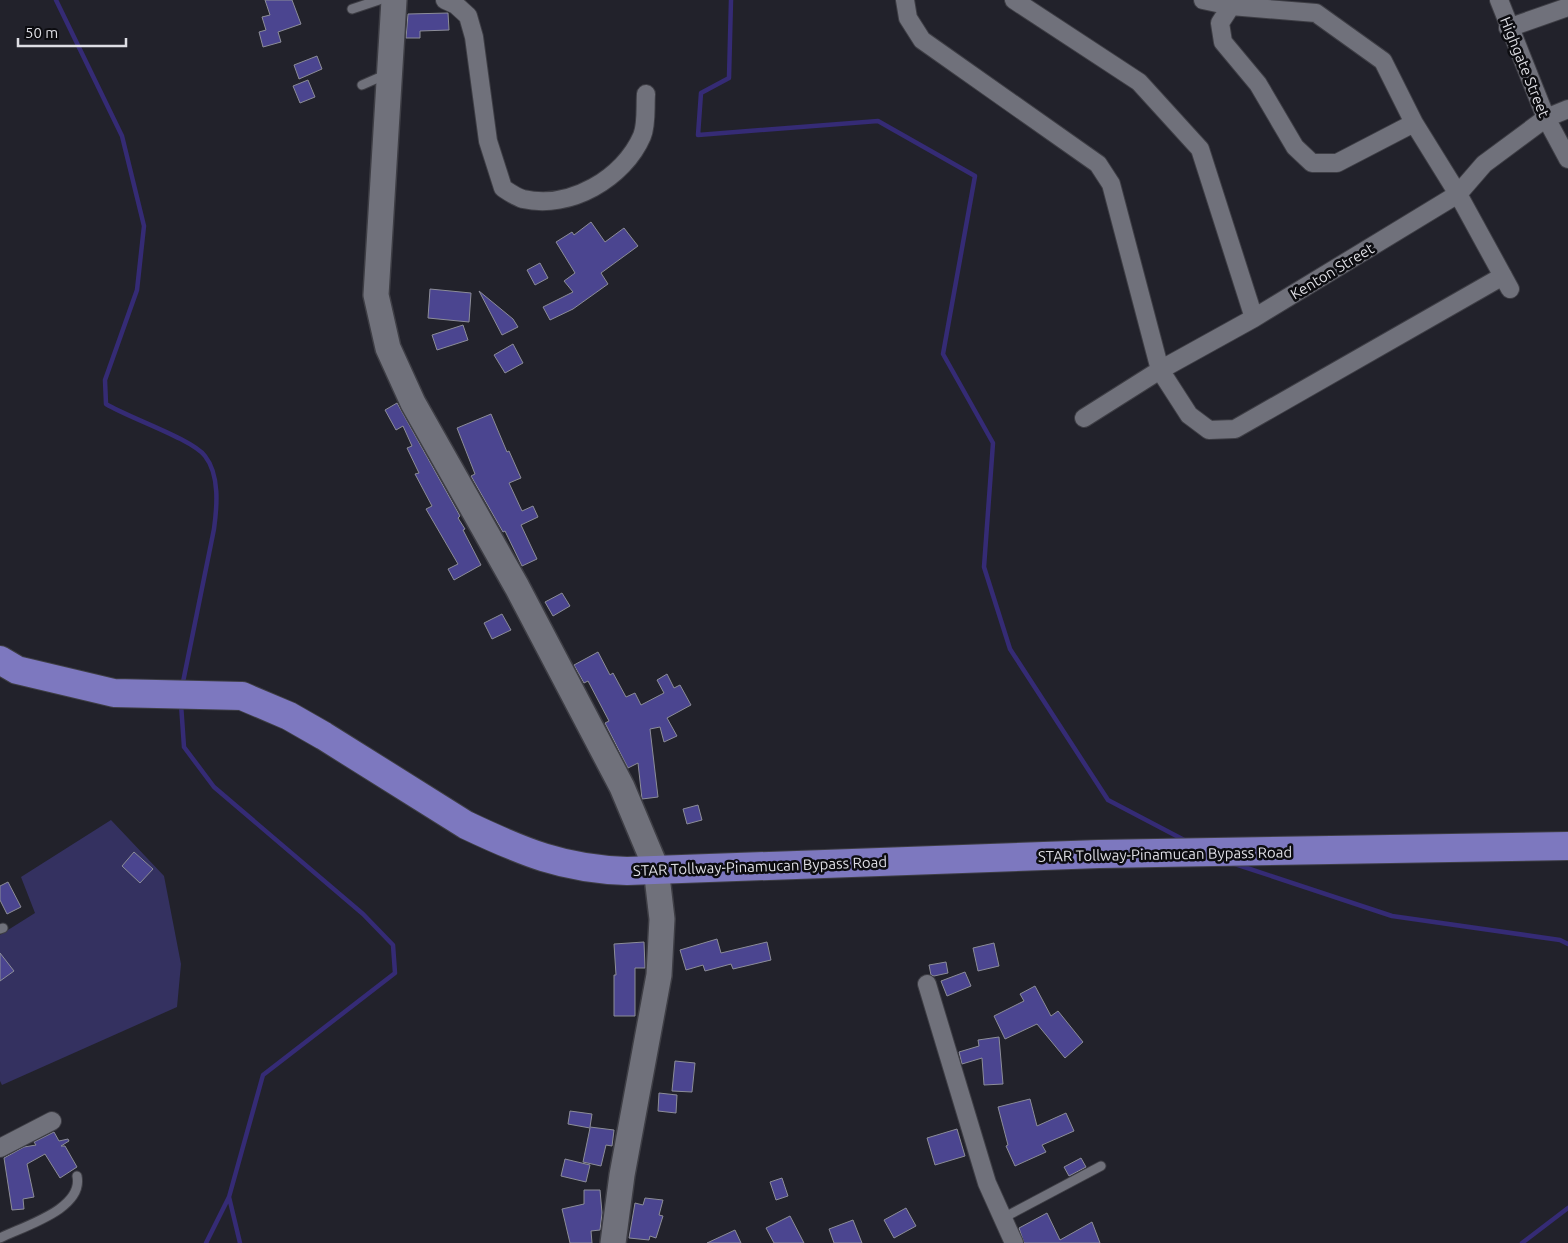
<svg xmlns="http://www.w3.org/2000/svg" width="1568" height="1243" viewBox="0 0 1568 1243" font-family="Ubuntu,sans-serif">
<rect width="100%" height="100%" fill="#22222b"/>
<path fill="#343160" d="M111,820L164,876L181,964L177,1007L2,1085L0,1081V935L35,913L21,877Z"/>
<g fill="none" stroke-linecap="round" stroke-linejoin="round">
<path stroke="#352b75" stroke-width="4.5" d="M56,0L122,136L144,226L137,290L105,380L106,404C129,418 192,439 205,456C220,475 217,507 214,529L182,687
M731,0L729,78L701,93L698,135L878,121L975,176L943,354L993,443L984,567L1010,649L1108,800L1188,842
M181,704L184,747L214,787L363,914L393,945L395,973L263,1075L229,1197L240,1243
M1235,864L1392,916L1560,940L1568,944
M206,1243L229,1197
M1522,1243L1568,1208"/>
</g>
<path fill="#4b4590" stroke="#8c8d98" d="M265,0H292L301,24L278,32L281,42L263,47L259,32L266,30L262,17L270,15Z
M448,13L449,30L420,31V38H406L408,14Z
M317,56L322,69L299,79L294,65Z
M308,80L315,97L300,103L293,86Z
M591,222L605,242L624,228L638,246L601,273L608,284L573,309L550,320L543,307L573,292L564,281L575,273L556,242L572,232L574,235Z
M540,263L548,278L535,285L527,270Z
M430,289L471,293L469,322L428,318Z
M479,291L513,319L518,327L502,335Z
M463,325L468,340L437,350L432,335Z
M513,344L523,363L505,373L494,355Z
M397,403L460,516L458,518L465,529L463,530L481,565L454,580L448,569L458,564L426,509L432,506L415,474L419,473L407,448L412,446L403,426L396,430L385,410Z
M491,414L507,452L509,451L521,478L509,483L522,511L533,506L538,517L521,525L537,559L522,566L505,531L503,532L471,476L475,474L457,428Z
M562,593L570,606L553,616L545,602Z
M502,614L511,630L492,639L484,623Z
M598,652L610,675L613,673L626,697L635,693L641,705L664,693L657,680L667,674L674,688L680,685L691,705L667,718L677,736L664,742L660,727L650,729L658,797L642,799L638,763L628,768L605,723L609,721L588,681L584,683L574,665Z
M698,805L702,820L687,824L683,809Z
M134,852L153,869L140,883L122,866Z
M8,882L21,907L7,914L0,900V886Z
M717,939L721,953L767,942L771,960L733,969L731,964L705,971L703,965L686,970L680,950Z
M644,942L645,968H635V1016H614V975H616L614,944Z
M994,943L999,966L978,971L973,948Z
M0,953L14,971L0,981Z
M946,962L948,973L934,976L931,975L929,965Z
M965,972L971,986L947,996L941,981Z
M1035,986L1051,1016L1058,1011L1083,1042L1065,1058L1037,1024L1005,1039L994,1016L1024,1001L1020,994Z
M999,1037L1003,1084L984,1085L982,1058L962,1064L959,1052L979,1046L978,1040Z
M675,1061L695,1063L692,1092L672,1091Z
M659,1093L677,1095L676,1113L658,1111Z
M1030,1099L1037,1126L1066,1113L1074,1131L1042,1145L1046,1152L1015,1166L1006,1146L1008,1145L998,1107Z
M570,1111L592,1114L590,1127L614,1130L612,1146L606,1145L601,1166L583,1162L590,1128L568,1124Z
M957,1129L965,1156L935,1165L927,1138Z
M54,1132L59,1141L68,1139L69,1141L61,1146H65L77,1167L60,1178L45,1154L27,1164L34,1197L23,1199L24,1209L12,1210L4,1158L24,1147L36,1145L34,1142Z
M1081,1158L1086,1167L1069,1176L1064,1167Z
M565,1159L590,1165L586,1182L561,1176Z
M782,1178L788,1196L776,1200L770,1182Z
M584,1190H600L602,1213L600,1230L591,1231L592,1243H570L562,1209L584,1204Z
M645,1198L663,1200L659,1215L663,1216L656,1238L650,1236L649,1240L629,1238L635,1203L643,1205Z
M906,1208L916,1226L894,1238L884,1220Z
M1047,1213L1060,1240L1092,1222L1100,1243H1024L1019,1228Z
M790,1216L804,1243H774L766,1228Z
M853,1220L862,1243H834L829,1229Z
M735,1230L741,1243H707Z"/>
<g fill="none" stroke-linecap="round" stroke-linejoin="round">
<g stroke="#3e3e45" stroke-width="11">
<path id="lane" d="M352,9L379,0
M362,85L387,74
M0,929L3,928
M1003,1218L1101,1166
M0,1238C24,1226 84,1209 77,1176"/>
</g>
<g stroke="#3e3e45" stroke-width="20">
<path id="street" d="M445,0L456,5L468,16L474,37L488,141L503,188C509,192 516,197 523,199C570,210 624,178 642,136C647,124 645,107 646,94
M905,0L908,18L922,40L1098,164L1111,184L1160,370L1189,415L1209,430L1235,429L1503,276
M1014,0L1139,82L1200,149L1254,318
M1203,0L1231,6L1316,13L1383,61L1414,123L1458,194L1510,289
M1499,0L1546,118L1568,159
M1231,6L1220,23L1223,42L1258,84L1295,147L1312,163H1337L1414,123
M1508,28L1568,7
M1084,418L1160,370L1254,318L1458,194L1484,164L1546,118L1568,109
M927,984L987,1183L1014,1243
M0,1148L52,1121"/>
</g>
<g stroke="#3e3e45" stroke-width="28">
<path id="secondary" d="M394,0L376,295L388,348L413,403L517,587L622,787L656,868L662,919L659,975L622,1175L613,1243"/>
</g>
<g stroke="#3e3e45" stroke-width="30">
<path id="primary" d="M0,660L17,670L114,693L242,696L289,716L324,736L466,825C523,852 563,869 627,871L1099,854L1568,846"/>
</g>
<use href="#lane" stroke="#70717b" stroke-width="9"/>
<use href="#street" stroke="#70717b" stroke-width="18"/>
<use href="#secondary" stroke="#70717b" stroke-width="25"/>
<use href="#primary" stroke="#7d78bf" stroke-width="28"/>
</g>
<g text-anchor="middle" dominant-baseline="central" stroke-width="5" stroke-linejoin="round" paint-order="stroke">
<g font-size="15" fill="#dedee4" stroke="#0c0c10">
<text transform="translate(1525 67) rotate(68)">Highgate Street</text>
<text transform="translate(1332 271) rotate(-31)">Kenton Street</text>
<text transform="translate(1165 854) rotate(-1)">STAR Tollway-Pinamucan Bypass Road</text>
<text transform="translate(760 866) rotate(-2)">STAR Tollway-Pinamucan Bypass Road</text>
</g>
</g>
<path d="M18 38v8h108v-8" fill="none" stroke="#dedee4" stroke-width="2.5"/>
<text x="25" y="38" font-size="15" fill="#dedee4" stroke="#0c0c10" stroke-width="4" paint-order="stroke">50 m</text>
</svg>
